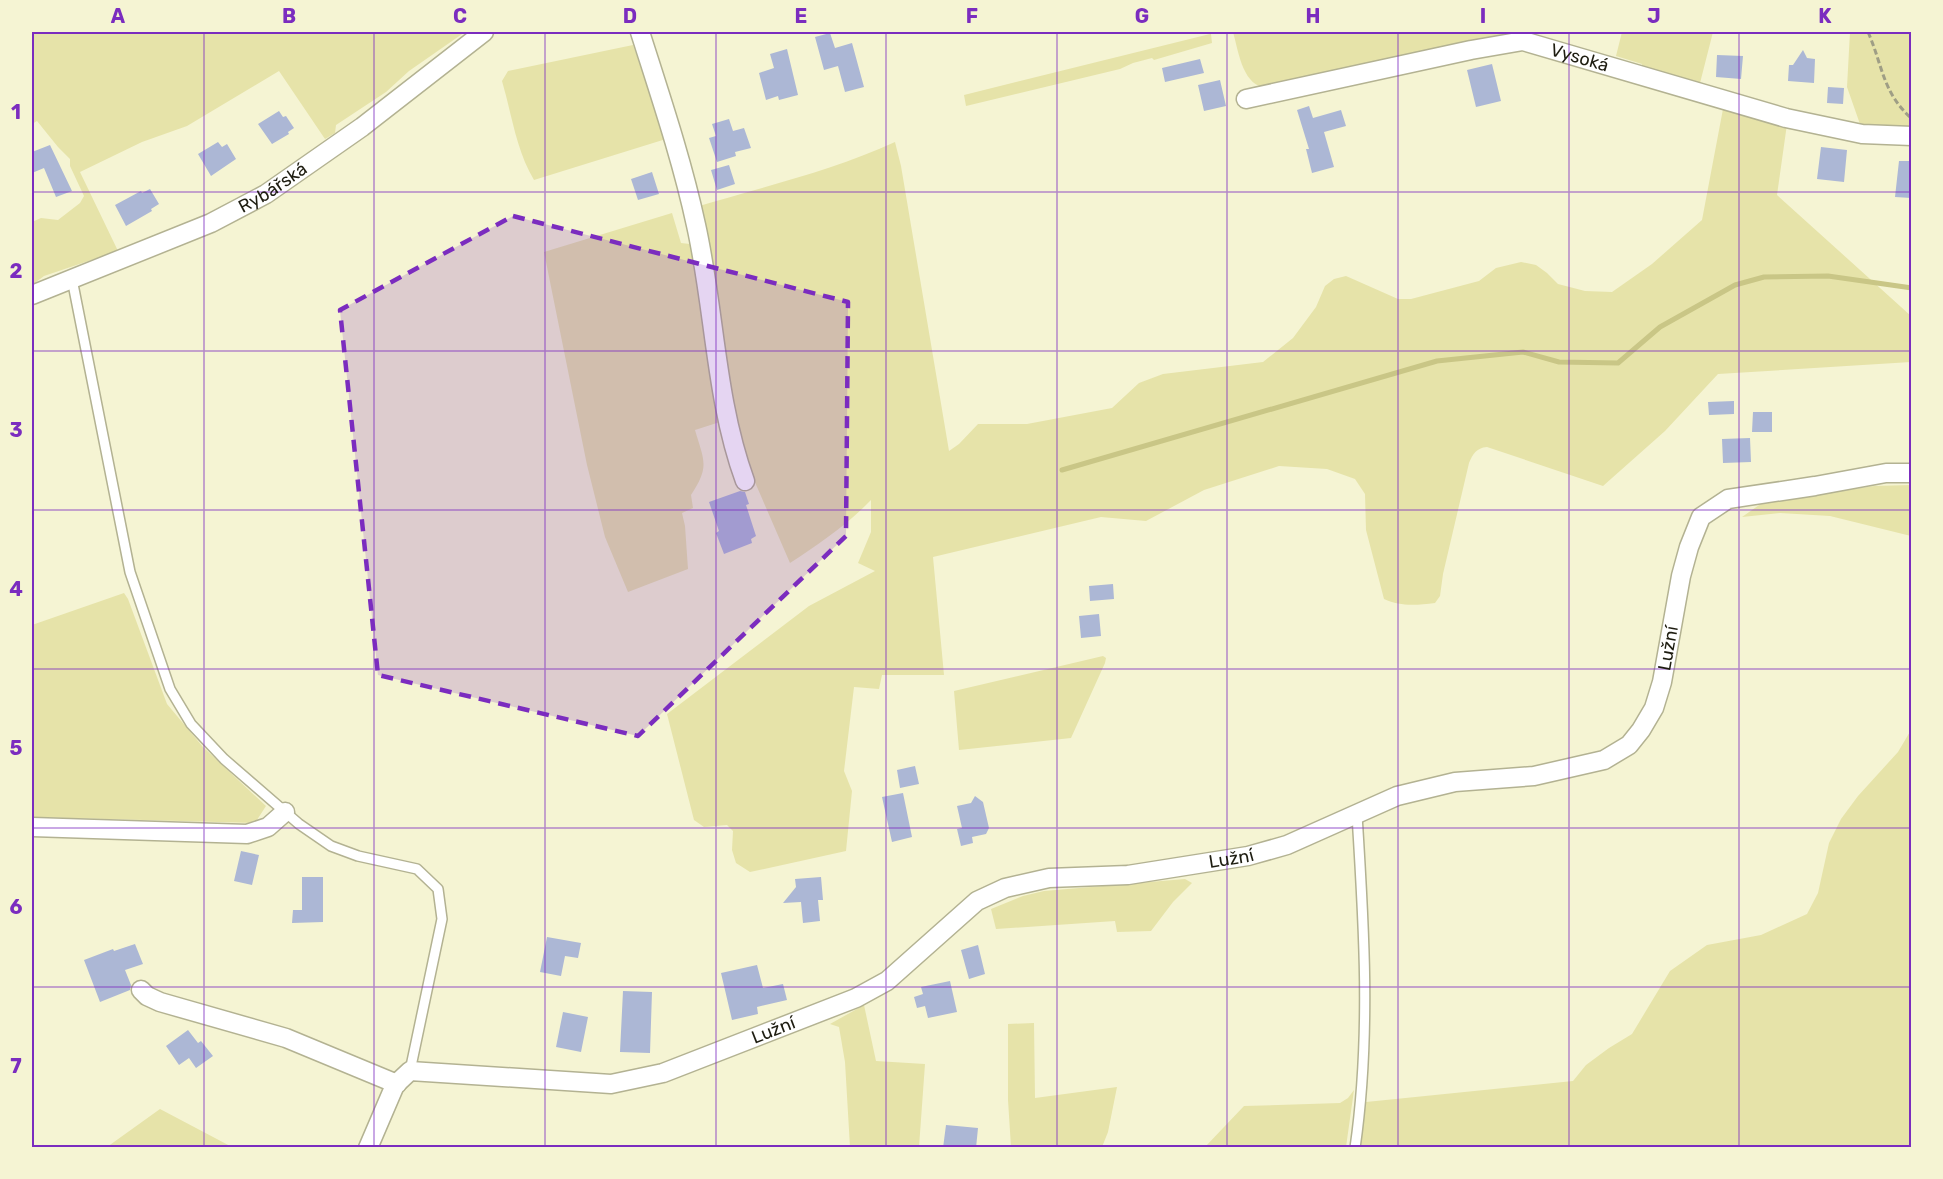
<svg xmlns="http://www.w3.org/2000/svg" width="1943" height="1179" viewBox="0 0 1943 1179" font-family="Rubik,sans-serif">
<rect width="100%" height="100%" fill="#f5f4d3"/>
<path fill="#e6e3a9" d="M32,32H465L409,71L386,92L336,125L335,133L325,139L279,71L187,126L142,142L80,172L118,251L44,276L32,285V222L41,218L58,220L80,203L84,196L70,166V159L58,147L37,121L32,124Z
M1210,32H1216L1211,34L1212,43L1154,60L1152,58L1133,63L1120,69L966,106L964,95L1210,34Z
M1233,32H1516L1515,37L1263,87C1242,83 1238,49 1233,32Z
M1622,32H1713L1699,87L1642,71V64L1616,56Z
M1850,32H1911V130L1861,127L1847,87Z
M633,45L666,139L534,180C516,150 512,115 502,81L508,71Z
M1723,109L1787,124L1777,195L1911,316V362L1718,374L1665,431L1603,486L1487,447C1476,448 1473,454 1469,463L1443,574L1440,596L1435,603C1417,605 1401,607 1384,599L1366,530L1365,494L1355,479L1327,469L1279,466L1204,490L1146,521L1101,517L933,557L944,675H882L879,689L854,687L844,771L852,791L846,851L750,872L736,863L732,850L733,831L727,825L704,827L694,820L667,714L809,606L875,571L858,563L871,532V500C847,525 819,544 790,563L741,450L696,207C762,187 832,171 895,142L901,166L949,451L959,444L978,424H1027L1112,408L1139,383L1163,374L1263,362L1293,338L1316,307L1325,286L1334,279L1346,276L1398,299H1411L1479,281L1496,268L1521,262L1536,265L1547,273L1558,284L1585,291L1612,292L1652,264L1702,220Z
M672,213L681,243L690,244L692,251L723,421L695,430C704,461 710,466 691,495L693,508L682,513L685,526L688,569L628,592L605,537L587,465L544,252Z
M1911,485V536L1830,516L1780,513L1742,517L1762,503L1874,486Z
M124,593L128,599L167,704L203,747L266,806L255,823L32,817V625Z
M1103,656L1106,658L1105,663L1071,738L959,750L954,691Z
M1911,730V1147L1359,1148L1366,1102L1573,1081L1586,1065L1609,1048L1632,1034L1670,971L1707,945L1761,935L1807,914L1818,893L1829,843L1841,819L1858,796L1898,752Z
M1185,879L1192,883L1173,902L1151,931L1117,932L1115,921L996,929L991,909L1023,896L1044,891Z
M864,1005L876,1061L925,1064L919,1147H850L845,1062L839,1027L830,1024Z
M1034,1023L1035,1098L1117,1087L1108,1132L1102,1147H1011L1008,1100V1024Z
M1354,1090L1346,1147H1205L1244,1106L1340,1103L1348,1098Z
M160,1109L232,1147H107Z"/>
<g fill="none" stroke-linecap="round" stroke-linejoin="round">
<path stroke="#c9c686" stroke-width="5" d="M1062,470L1437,361L1523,352L1559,362L1618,363L1660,327L1735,285L1764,277L1828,276L1912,288"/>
</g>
<path fill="#acb7d5" d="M830,33L835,48L852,43L864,87L845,92L838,66L824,70L815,37Z
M787,49L798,95L779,100L778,96L766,100L759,73L774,68L770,54Z
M1803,50L1807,58L1815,59L1814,83L1788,81L1789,65H1793Z
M1717,55L1743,56L1741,79L1716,77Z
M1200,59L1204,73L1165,82L1162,68Z
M1492,64L1501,101L1476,107L1467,70Z
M1220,80L1226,106L1204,111L1198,85Z
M1828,87L1844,88L1843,104L1827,103Z
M1309,106L1313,118L1341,110L1346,126L1324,132L1334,167L1312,173L1306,149H1309L1297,110Z
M279,111L283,117L286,116L294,128L288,132L289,134L272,144L258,124Z
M729,119L733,131L744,128L751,148L735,152L736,156L717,162L709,138L716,136L712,124Z
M218,142L222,147L227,144L236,159L211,176L198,154Z
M50,145L72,191L56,197L44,168L32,173V152Z
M1821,147L1847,150L1844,182L1817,179Z
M1899,161H1911V198L1895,197Z
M729,165L735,184L717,190L711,170Z
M652,172L659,194L638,200L631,179Z
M150,189L159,204L151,209L152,211L126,226L115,205L141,191L142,193Z
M1734,401V414L1709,415L1708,402Z
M1753,412H1772V432H1752Z
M1750,438L1751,462L1723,463L1722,439Z
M740,491L745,492L749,504L746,505L756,536L751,539L752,543L724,554L716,533L719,531L709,502Z
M1113,584L1114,599L1090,601L1089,586Z
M1099,614L1101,636L1081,638L1079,616Z
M915,766L919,784L900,788L897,770Z
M903,793L912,837L892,842L882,797Z
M975,796L983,802L989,828L986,834L972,837L973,843L961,846L957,829L962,828L957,806L971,803Z
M241,851L259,855L252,885L234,881Z
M302,877H323V922L292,923L293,910H302Z
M821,877L823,900H818L820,921L803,923L801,902L783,903L796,887L795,879Z
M547,937L581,943L578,958L565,956L561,976L540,972Z
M135,944L143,964L125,970L131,985L130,990L100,1002L84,960L113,949L114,951Z
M978,945L985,974L969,979L961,950Z
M757,965L763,988L783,984L787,1000L757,1007L758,1014L732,1020L721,973Z
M950,981L957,1012L928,1018L925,1006L917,1008L914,997L923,994L921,987Z
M623,991L652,992L650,1053L620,1052Z
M563,1012L588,1017L581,1052L556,1047Z
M188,1030L198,1043L201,1041L213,1056L196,1068L189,1058L179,1065L166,1046Z
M946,1125L978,1128L976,1148H943Z"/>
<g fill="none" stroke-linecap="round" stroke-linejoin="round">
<g stroke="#b3b292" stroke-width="12">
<path id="lane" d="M72,279L130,572L170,689L191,724L224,759L299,824L331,846L358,856L417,869L438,889L442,919L410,1071
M1355,1148C1371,1037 1364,925 1357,815"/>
</g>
<g stroke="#b3b292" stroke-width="21">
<g id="street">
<path d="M640,32C660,95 682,160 696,225C715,310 715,399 745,481"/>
<path id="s1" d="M1246,99L1471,50L1523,41L1786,118L1862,134L1912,136"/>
<path id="s2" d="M32,295L211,223L266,194L362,127L484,32"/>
<path d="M32,827L247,834L268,827L285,812"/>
<path d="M141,990L147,996L160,1002L286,1038L397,1084"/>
<path id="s3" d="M368,1148L395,1085L410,1071L611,1084L663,1073L856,998L887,981L977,901L1005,888L1049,878L1128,875L1248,856L1287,845L1397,796L1455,782L1534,776L1604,760L1629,745L1641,730L1654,708L1662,682L1681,576L1689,547L1701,517L1728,499L1815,486L1886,473H1912"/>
</g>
</g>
<path stroke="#9f9e85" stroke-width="3" stroke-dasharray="6 3" stroke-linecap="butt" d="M1868,32C1883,66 1882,92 1912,119"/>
<use href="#lane" stroke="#fff" stroke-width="9"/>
<use href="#street" stroke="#fff" stroke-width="18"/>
</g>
<path fill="#7b2cbf" fill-opacity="0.2" stroke="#7b2cbf" stroke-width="4.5" stroke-dasharray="12 8" stroke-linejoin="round" d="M513,216L848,302L846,536L638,736L378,675L340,310Z"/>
<path fill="none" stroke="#7b2cbf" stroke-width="1.5" stroke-opacity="0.55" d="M204,32V1148M374,32V1148M545,32V1148M716,32V1148M886,32V1148M1057,32V1148M1227,32V1148M1398,32V1148M1569,32V1148M1739,32V1148M32,192H1912M32,351H1912M32,510H1912M32,669H1912M32,828H1912M32,987H1912"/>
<g text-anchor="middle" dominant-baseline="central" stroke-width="6" stroke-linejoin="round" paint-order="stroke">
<g font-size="18" fill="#1e1d11" stroke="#f5f4d3">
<text stroke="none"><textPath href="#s1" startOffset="342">Vysoká</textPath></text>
<text stroke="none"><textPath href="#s2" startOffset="264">Rybářská</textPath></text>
<text stroke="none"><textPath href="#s3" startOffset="1490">Lužní</textPath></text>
<text stroke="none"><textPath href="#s3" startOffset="966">Lužní</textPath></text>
<text stroke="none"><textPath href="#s3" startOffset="462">Lužní</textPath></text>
</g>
</g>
<rect width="1943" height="1179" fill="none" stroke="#f5f4d3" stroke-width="66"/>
<rect x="33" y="33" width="1877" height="1113" fill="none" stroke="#7b2cbf" stroke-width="2"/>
<g font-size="20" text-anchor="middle" font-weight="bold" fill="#7b2cbf">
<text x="118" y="23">A</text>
<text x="289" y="23">B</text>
<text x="460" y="23">C</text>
<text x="630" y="23">D</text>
<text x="801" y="23">E</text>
<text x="972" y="23">F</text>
<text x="1142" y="23">G</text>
<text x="1313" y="23">H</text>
<text x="1483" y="23">I</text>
<text x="1654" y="23">J</text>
<text x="1825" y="23">K</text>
<text x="16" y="119">1</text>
<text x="16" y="278">2</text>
<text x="16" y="437">3</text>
<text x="16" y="596">4</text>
<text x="16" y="755">5</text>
<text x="16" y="914">6</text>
<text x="16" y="1073">7</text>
</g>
</svg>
